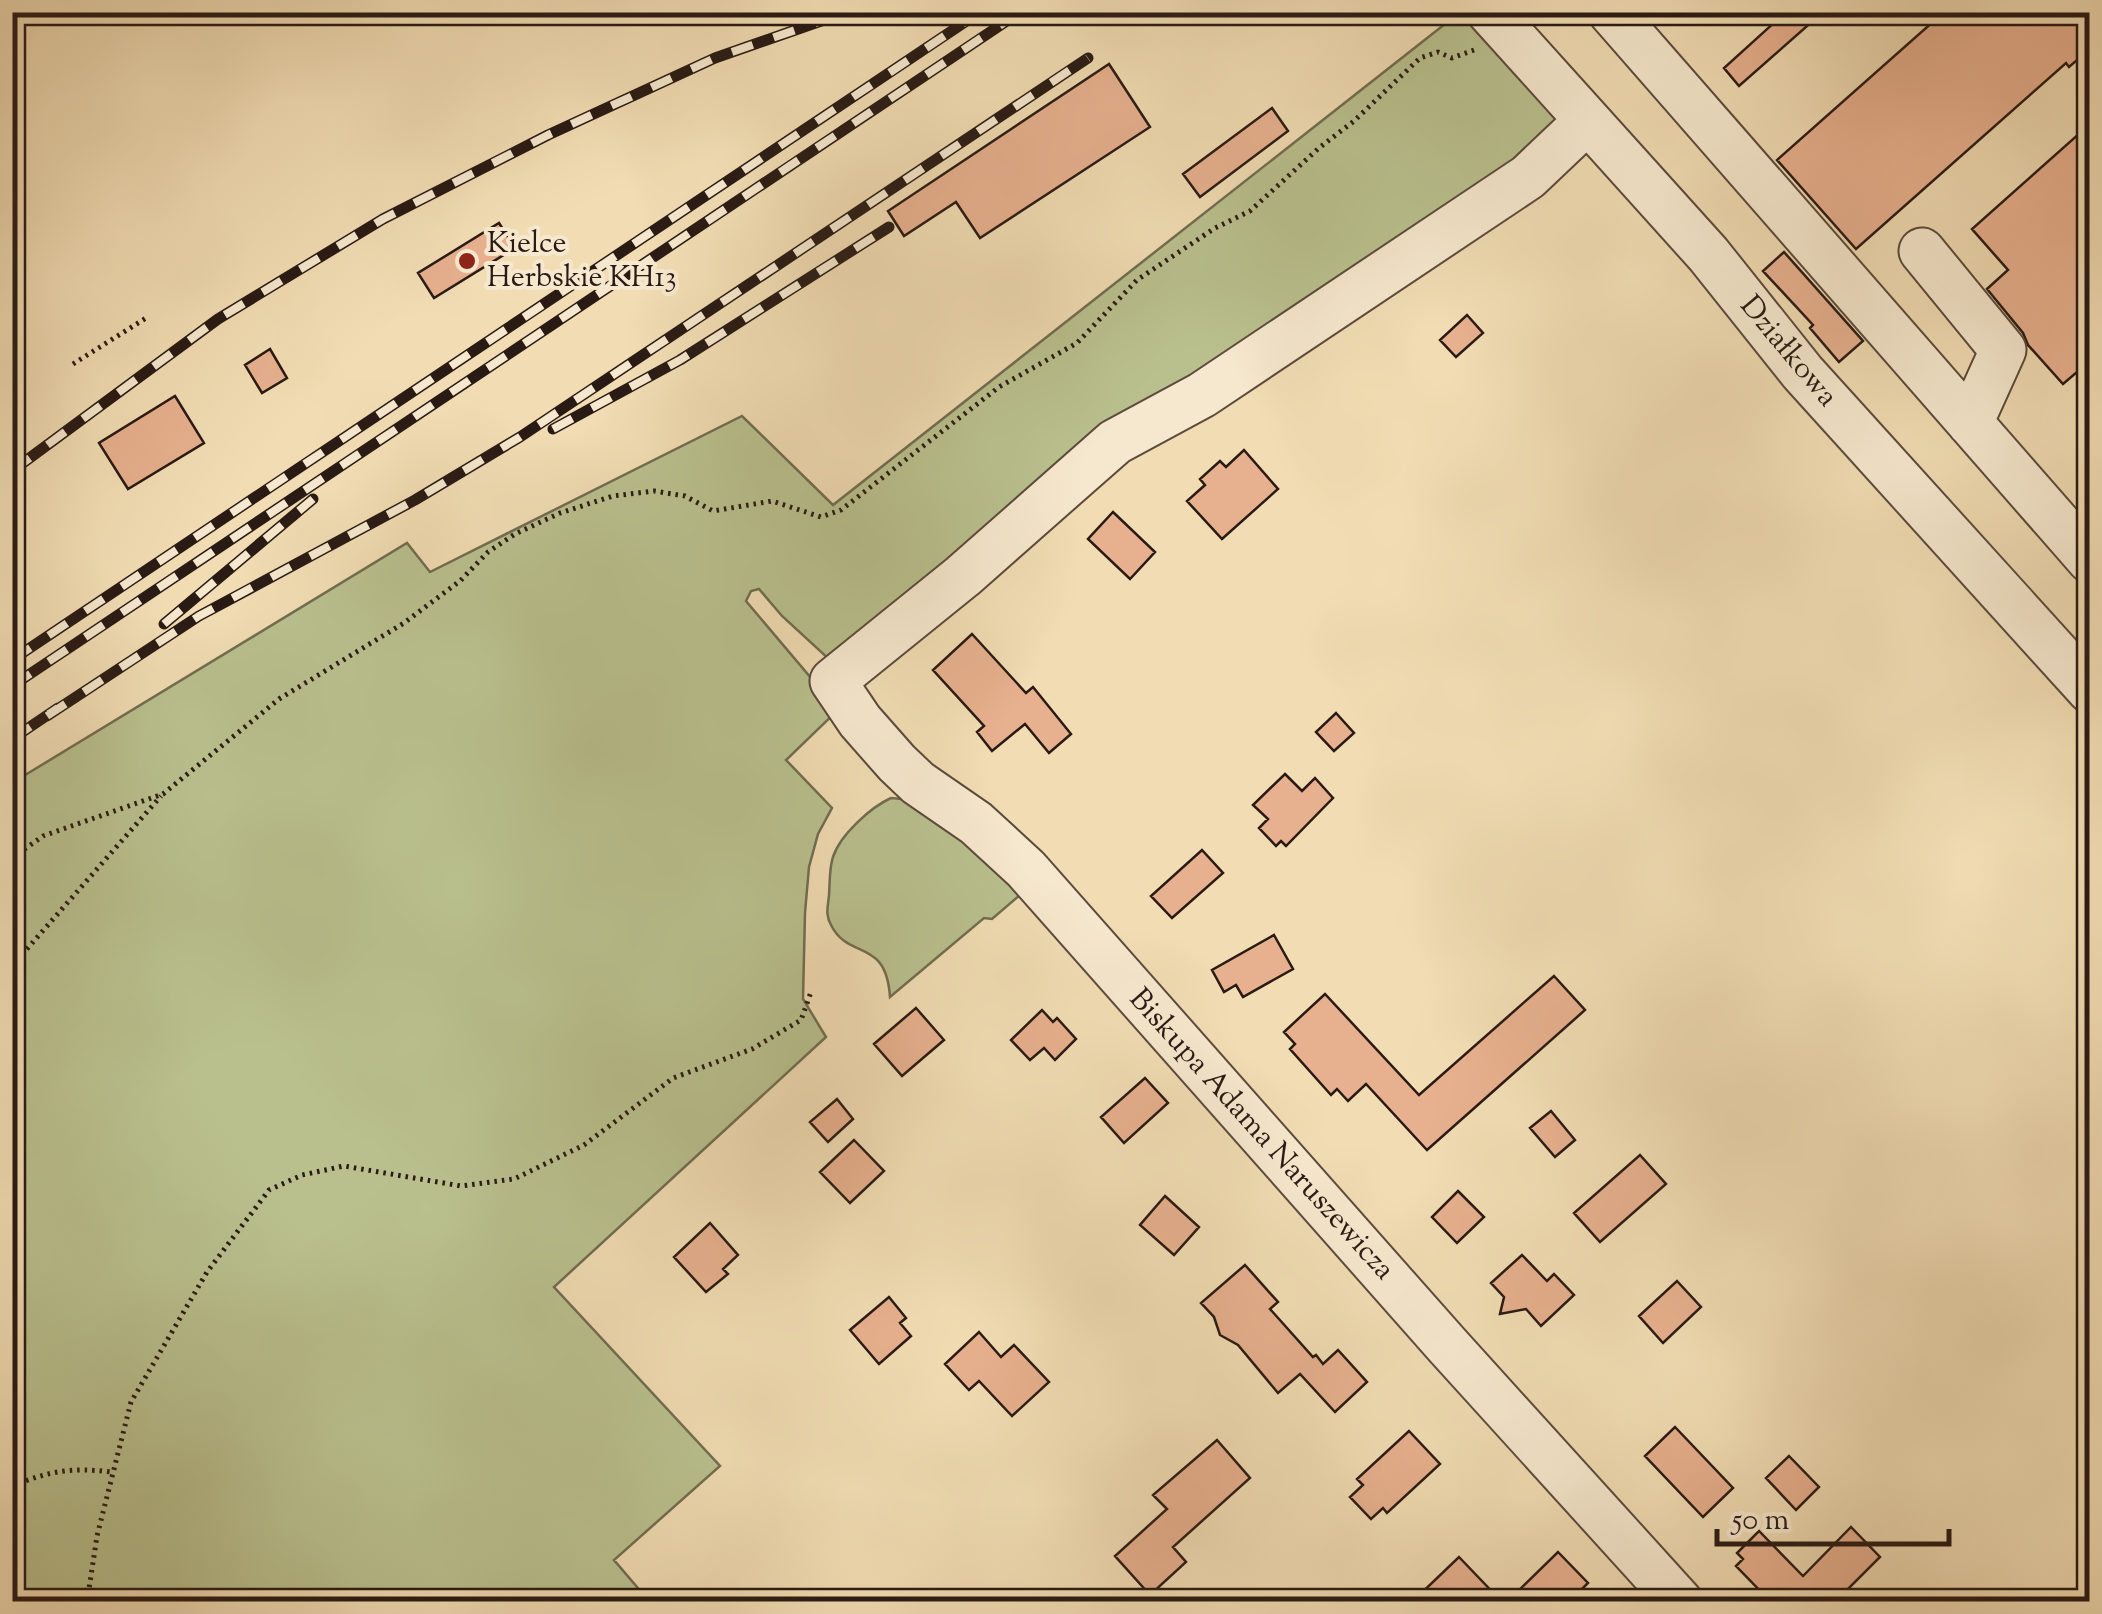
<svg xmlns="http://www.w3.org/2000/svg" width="2102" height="1614" viewBox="0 0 2102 1614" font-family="'Sorts Mill Goudy',serif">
<rect width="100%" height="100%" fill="#f1dcb3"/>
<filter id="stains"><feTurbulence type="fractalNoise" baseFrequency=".002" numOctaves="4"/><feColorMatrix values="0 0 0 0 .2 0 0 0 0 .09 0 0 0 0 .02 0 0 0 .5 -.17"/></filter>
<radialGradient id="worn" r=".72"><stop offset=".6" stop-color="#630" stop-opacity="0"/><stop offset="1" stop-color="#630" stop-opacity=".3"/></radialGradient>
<path fill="#b9c08e" stroke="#716d51" stroke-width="2.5" d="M1459,13L1565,125L832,662L782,616L759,589L751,591L746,601L838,710L786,760L832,808L818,834L809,867L805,913L803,999L826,1037L554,1287L720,1466L614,1560L649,1601H13L12,783L407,543L430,572L742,416L833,505Z
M891,798L924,801L1020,895L992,919L984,918L890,997C886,937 849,961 831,925C825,914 828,907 829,895C830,883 829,869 833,857C840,835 871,807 891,798Z"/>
<path fill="#e7b08e" stroke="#291a14" stroke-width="2.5" d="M1786,12H1823L1739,86L1724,68Z
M1944,12H2090V49L2069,67L2066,63L1856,249L1777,160Z
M1109,64L1150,127L980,238L956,202L904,236L888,211Z
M1272,108L1288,131L1200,197L1183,174Z
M2090,124V361L2063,384L2028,345L2023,333L1987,289L2008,270L1972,229Z
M499,223L515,248L434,298L418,273Z
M1784,252L1863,341L1839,362L1810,328L1813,325L1763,271Z
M1467,315L1483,333L1456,357L1440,340Z
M270,349L287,378L262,393L245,365Z
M175,396L204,443L128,489L99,443Z
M1244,450L1278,489L1222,539L1187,501L1205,485L1200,479L1220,461L1226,467Z
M1113,512L1155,552L1130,579L1088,539Z
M972,634L1026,693L1033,687L1071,734L1049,753L1025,724L992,751L977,732L984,726L933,670Z
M1336,713L1354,733L1334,751L1316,732Z
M1285,774L1302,791L1315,778L1333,798L1286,846L1281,841L1276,846L1259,828L1268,819L1253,805Z
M1202,850L1223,873L1172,918L1151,896Z
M1274,935L1293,969L1243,997L1236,985L1224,992L1212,970Z
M1554,976L1585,1010L1427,1150L1366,1084L1348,1101L1337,1089L1331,1095L1290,1049L1295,1044L1284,1032L1325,994L1419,1095Z
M916,1008L944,1040L902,1076L874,1044Z
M1042,1010L1053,1022L1057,1018L1076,1039L1055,1060L1044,1048L1030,1060L1011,1040Z
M1145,1078L1168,1103L1124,1143L1101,1117Z
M837,1099L853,1119L828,1142L810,1122Z
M1551,1111L1575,1140L1555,1157L1530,1128Z
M854,1140L884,1171L850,1203L820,1172Z
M1640,1155L1666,1184L1600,1242L1574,1213Z
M1458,1191L1484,1217L1457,1243L1432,1217Z
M1165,1196L1199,1227L1174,1255L1140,1225Z
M710,1223L738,1255L723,1269L728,1274L706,1292L674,1257Z
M1522,1255L1547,1281L1554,1274L1574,1295L1541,1326L1526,1309L1500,1314L1504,1297L1491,1283Z
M1245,1265L1278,1302L1270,1309L1313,1357L1316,1355L1323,1364L1338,1350L1367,1382L1335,1412L1300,1374L1278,1393L1238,1345L1220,1335L1214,1317L1201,1303Z
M1677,1281L1701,1307L1663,1343L1639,1316Z
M889,1297L906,1318L900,1323L911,1336L879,1364L850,1330Z
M979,1332L1001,1357L1014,1345L1049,1382L1012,1416L979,1381L969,1390L945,1364Z
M1675,1427L1733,1488L1703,1517L1645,1456Z
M1409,1431L1440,1464L1387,1513L1383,1508L1371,1519L1350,1497L1363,1485L1357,1479Z
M1217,1440L1250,1478L1173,1547L1186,1562L1150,1595L1115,1556L1167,1509L1153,1495Z
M1789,1456L1819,1487L1796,1510L1766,1478Z
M1851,1527L1880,1557L1835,1602H1771L1736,1566L1743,1559L1737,1553L1759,1531L1803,1576Z
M1558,1552L1588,1583L1569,1602H1507Z
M1459,1557L1502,1602H1412Z"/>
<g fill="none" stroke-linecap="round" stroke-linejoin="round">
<g stroke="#5b4a3c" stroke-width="49">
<path id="minor" d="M1490,12L1708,254L1803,373L2090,690
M1611,12L2090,560
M1587,121L1528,177L1202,395L1115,442L963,576L833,681L860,721L897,763L918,783L976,823L1026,869L1447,1345L1680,1602
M1922,251L2003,350L1970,423"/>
</g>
<path stroke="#291a14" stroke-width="5" stroke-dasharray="2.5 5" stroke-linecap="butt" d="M73,364L146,318
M12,858L43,836L163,794L279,699L404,623L460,581L488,552L515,534L560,513L613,496L654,491L685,496L713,511L772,501L821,517L841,510L999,387L1077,343L1137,280L1215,228L1250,211L1319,148L1354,121L1420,58L1438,52L1452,58L1474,50
M12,966L161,796
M12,1486C50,1471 71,1467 111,1472
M87,1602L97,1536L131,1402L207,1272L269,1190L302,1175L344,1166L461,1186L514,1179L584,1145L673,1078L752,1049L801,1020L811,992"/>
<use href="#minor" stroke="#f6e8ce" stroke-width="45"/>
<g stroke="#291a14" stroke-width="11">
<path id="rail" d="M553,429L680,360L889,227
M12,471L218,319L383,219L548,135L715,58L847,12
M164,624L313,499
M12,660L980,12
M12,686L1020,12
M47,716L199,616L415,500L520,437L1088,58
M12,739L58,708"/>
</g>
<use href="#rail" stroke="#f6e8ce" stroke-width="8" stroke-dasharray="22" stroke-linecap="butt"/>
</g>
<circle fill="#8f2418" stroke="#f6e8ce" stroke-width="4" cx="467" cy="261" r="10"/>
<g text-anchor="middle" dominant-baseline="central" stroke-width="8" stroke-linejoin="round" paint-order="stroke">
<g font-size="30" fill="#291a14" stroke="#f6e8ce" text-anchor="start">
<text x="487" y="244">Kielce<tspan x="487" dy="34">Herbskie KH13</tspan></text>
</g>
<g font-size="30" fill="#291a14" stroke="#f6e8ce">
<text transform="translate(1788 352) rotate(50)">Działkowa</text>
<text transform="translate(1261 1135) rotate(48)">Biskupa Adama Naruszewicza</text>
</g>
</g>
<rect width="2102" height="1614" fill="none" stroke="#f1dcb3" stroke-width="50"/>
<rect x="15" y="15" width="2072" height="1584" fill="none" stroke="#291a14" stroke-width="5"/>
<rect x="25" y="25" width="2052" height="1564" fill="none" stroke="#291a14" stroke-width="2.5"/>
<path d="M1717 1529v15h232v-15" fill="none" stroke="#291a14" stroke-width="5"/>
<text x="1732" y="1529" font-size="30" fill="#291a14" stroke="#f6e8ce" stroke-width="8" paint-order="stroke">50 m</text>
<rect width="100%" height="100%" filter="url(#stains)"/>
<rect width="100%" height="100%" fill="url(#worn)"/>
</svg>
